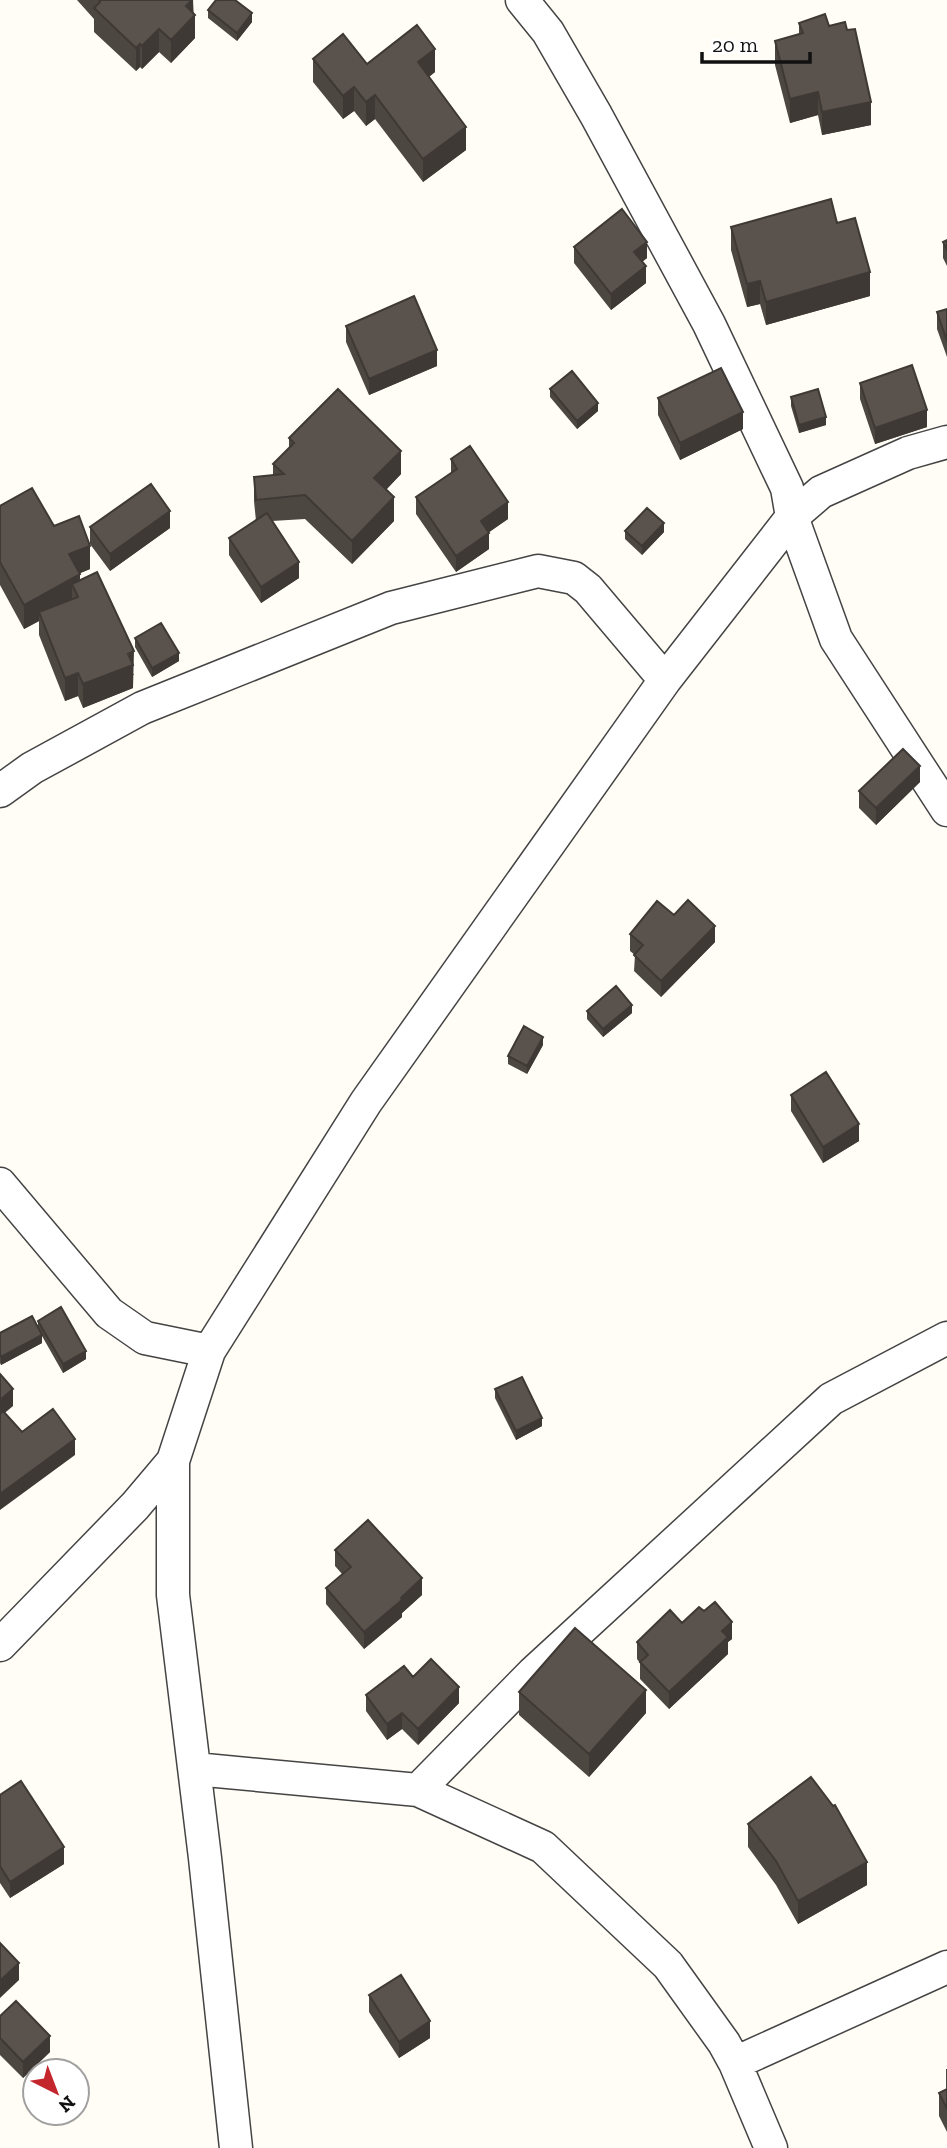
<svg xmlns="http://www.w3.org/2000/svg" width="947" height="2148" viewBox="0 0 947 2148" font-family="'Zilla Slab',serif">
<rect width="100%" height="100%" fill="#fffdf5"/>
<g fill="none" stroke-linecap="round" stroke-linejoin="round">
<g stroke="#444" stroke-width="35">
<path id="street" d="M522,0L548,32L596,115L709,324L787,488L792,517L836,639L947,810
M0,791L32,768L142,708L391,608L538,571L574,578L588,589L665,680
M0,1184L109,1313L145,1338L209,1351
M0,1645L135,1506L173,1461
M195,1769L418,1790L543,1847L668,1965L724,2043L735,2063L771,2148
M418,1790L533,1673L831,1399L947,1338
M735,2063L947,1967
M236,2148L205,1858L173,1595V1461L209,1351L366,1102L665,680L792,517L821,492L908,453L947,442"/>
</g>
<use href="#street" stroke="#fff" stroke-width="32"/>
</g>
<path fill="#4d4742" d="M77,0H193L195,38L171,63L159,52L142,69L140,67L136,71L94,32V19Z
M208,10L252,22L237,41L208,18Z
M799,23L829,26L871,125L822,135L818,115L790,123L775,65V41L799,35Z
M313,59L435,72L429,77L466,150L423,182L375,119L366,126L354,111L343,119L313,82Z
M837,223L870,296L766,325L760,304L747,307L731,250V227Z
M947,240V266L943,258V242Z
M574,247L647,258L642,262L646,283L611,310L574,263Z
M947,309V357L937,329V312Z
M346,326L437,366L369,395L346,342Z
M860,383L927,427L875,444L860,399Z
M550,389L598,411L577,429L550,397Z
M791,397L826,425L799,433L791,406Z
M658,398L743,429L680,460L658,415Z
M289,438L401,474L386,490L394,521L352,564L305,519L272,521L299,578L261,603L229,555V538L256,521L254,501V477L273,476V464L289,448Z
M451,459L508,519L488,532L489,549L456,572L416,514V497L451,473Z
M0,506L54,526L90,569L80,573V580L134,675H133V688L83,708L78,696L65,701L39,635V621L24,629L0,585Z
M90,527L170,528L110,571L90,544Z
M625,531L664,532L642,555L625,539Z
M135,638L179,661L152,677L135,647Z
M920,782L876,825L859,808V791Z
M674,915L715,942L661,997L634,971L635,955L630,951V934Z
M587,1011L632,1013L603,1037L587,1019Z
M543,1045L527,1074L508,1064V1056Z
M791,1095L859,1141L823,1163L791,1111Z
M38,1321L86,1359L63,1373L42,1336V1343L1,1365L0,1363V1333L38,1327Z
M495,1389L542,1426L516,1440L495,1398Z
M335,1550L422,1595L402,1613V1617L364,1649L326,1604V1588L342,1574L335,1566Z
M682,1623L732,1639L728,1642V1654L669,1709L640,1679V1663L637,1659V1642Z
M413,1677L459,1703L418,1745L402,1729L387,1740L366,1711V1695Z
M519,1692L646,1713L589,1777L519,1715Z
M0,1795L64,1864L10,1898L0,1883Z
M748,1824L867,1885L798,1924L776,1885L748,1847Z
M369,1995L430,2038L399,2058L369,2012Z
M0,2016L50,2052L23,2078L0,2055Z
M946,2069H947V2132L939,2116V2093L946,2089Z"/>
<path fill="#3f3936" d="M192,0H193V16L195,15V38L171,63V40L186,6Z
M252,13V22L237,41V33Z
M159,29V52L142,69V46Z
M140,44V67L136,71V48Z
M435,49V72L418,85V62Z
M354,87V111L343,119V96Z
M818,92V115L790,123V99Z
M375,95V119L366,126V102Z
M871,102V125L822,135V112Z
M466,127V150L423,182V159Z
M647,242V258L634,268V252Z
M646,266V283L611,310V294Z
M870,272V296L766,325V302Z
M760,281V304L747,307V284Z
M437,350V366L369,395V379Z
M598,403V411L577,429V421Z
M927,410V427L875,444V428Z
M743,412V429L680,460V443Z
M826,417V425L799,433V425Z
M401,451V474L374,502V478Z
M394,497V521L352,564V541Z
M508,502V519L481,538V521Z
M170,511V528L110,571V554Z
M664,523V532L642,555V546Z
M489,533V549L456,572V556Z
M90,546V569L69,578V554Z
M299,562V578L261,603V587Z
M80,574V598L78,597L72,584V602L39,612V621L24,629V605Z
M134,651L133,688L83,708V684Z
M179,653V661L152,677V668Z
M78,673V696L65,701V678Z
M920,766V782L876,825V808Z
M715,926V942L661,997V981Z
M632,1005V1013L603,1037V1029Z
M543,1037V1045L527,1074V1066Z
M859,1124V1141L823,1163V1147Z
M42,1335V1343L1,1365V1357Z
M86,1351V1359L63,1373V1364Z
M13,1389V1406L0,1417V1400Z
M542,1418V1426L516,1440V1431Z
M75,1439V1455L0,1510V1494Z
M422,1578V1595L402,1613V1617L364,1649V1632Z
M732,1622V1639L728,1642V1654L669,1709V1692L722,1631Z
M459,1687V1703L418,1745V1729Z
M646,1690V1713L589,1777V1754Z
M402,1713V1729L387,1740V1724Z
M64,1847V1864L10,1898V1882Z
M867,1862V1885L798,1924V1901Z
M19,1963V1980L0,1998V1981Z
M430,2021V2038L399,2058V2042Z
M50,2036V2052L23,2078V2062Z"/>
<path fill="#5a524d" stroke="#3f3936" stroke-width="2" d="M99,0H192L186,6L195,15L171,40L159,29L142,46L140,44L136,48L94,8L100,2Z
M216,0H235L252,13L237,33L208,10Z
M825,14L829,26L845,22L847,30L855,29L871,102L822,112L818,92L790,99L775,41L803,33L799,23Z
M417,25L435,49L418,62L466,127L423,159L375,95L366,102L354,87L343,96L313,59L343,34L367,64Z
M831,199L837,223L855,218L870,272L766,302L760,281L747,284L731,227Z
M622,209L647,242L634,252L646,266L611,294L574,247Z
M947,240V250L943,242Z
M414,296L437,350L369,379L346,326Z
M947,309V341L937,312Z
M912,365L927,410L875,428L860,383Z
M721,368L743,412L680,443L658,398Z
M572,371L598,403L577,421L550,389Z
M338,389L401,451L374,478L394,497L352,541L305,495L256,500L254,477L284,474L273,464L294,443L289,438Z
M818,389L826,417L799,425L791,397Z
M470,446L508,502L481,521L489,533L456,556L416,497L457,469L451,459Z
M151,484L170,511L110,554L90,527Z
M32,488L54,526L79,516L90,546L69,554L80,574L24,605L0,562V506Z
M647,508L664,523L642,546L625,531Z
M267,513L299,562L261,587L229,538Z
M97,572L134,651L128,654L133,665L83,684L78,673L65,678L39,612L78,597L72,584Z
M161,623L179,653L152,668L135,638Z
M903,749L920,766L876,808L859,791Z
M688,900L715,926L661,981L634,955L643,945L630,934L657,901L674,915Z
M616,986L632,1005L603,1029L587,1011Z
M524,1026L543,1037L527,1066L508,1056Z
M826,1072L859,1124L823,1147L791,1095Z
M61,1307L86,1351L63,1364L38,1321Z
M32,1316L42,1335L1,1357L0,1355V1333Z
M0,1374L13,1389L0,1400Z
M522,1377L542,1418L516,1431L495,1389Z
M53,1409L75,1439L0,1494V1414L3,1411L22,1432Z
M368,1520L422,1578L401,1598L402,1600L364,1632L326,1588L351,1567L335,1550Z
M715,1602L732,1622L722,1631L728,1637L669,1692L640,1662L648,1655L637,1642L670,1610L682,1623L699,1607L704,1611Z
M575,1628L646,1690L589,1754L519,1692Z
M431,1659L459,1687L418,1729L402,1713L387,1724L366,1695L404,1666L413,1677Z
M811,1777L833,1806L835,1805L867,1862L798,1901L776,1861L748,1824Z
M21,1781L64,1847L10,1882L0,1866V1795Z
M0,1943L19,1963L0,1981Z
M401,1975L430,2021L399,2042L369,1995Z
M16,2001L50,2036L23,2062L0,2038V2016Z
M947,2089V2109L939,2093Z"/>
<g transform="translate(56 2092) rotate(138)"><circle r="33" fill="#ffffff" stroke="#a0a0a0" stroke-width="2"/>
<path d="M0-5L12 26L0 18L-12 26Z" fill="#c4262e"/>
<text y="-10" font-size="19" font-weight="bold" text-anchor="middle" fill="#111111">N</text>
</g>
<path d="M702 52v10h108v-10" fill="none" stroke="#111111" stroke-width="3.5"/>
<text x="712" y="52" font-size="21" fill="#111111" stroke="#ffffff" stroke-width="5" paint-order="stroke">20 m</text>
</svg>
